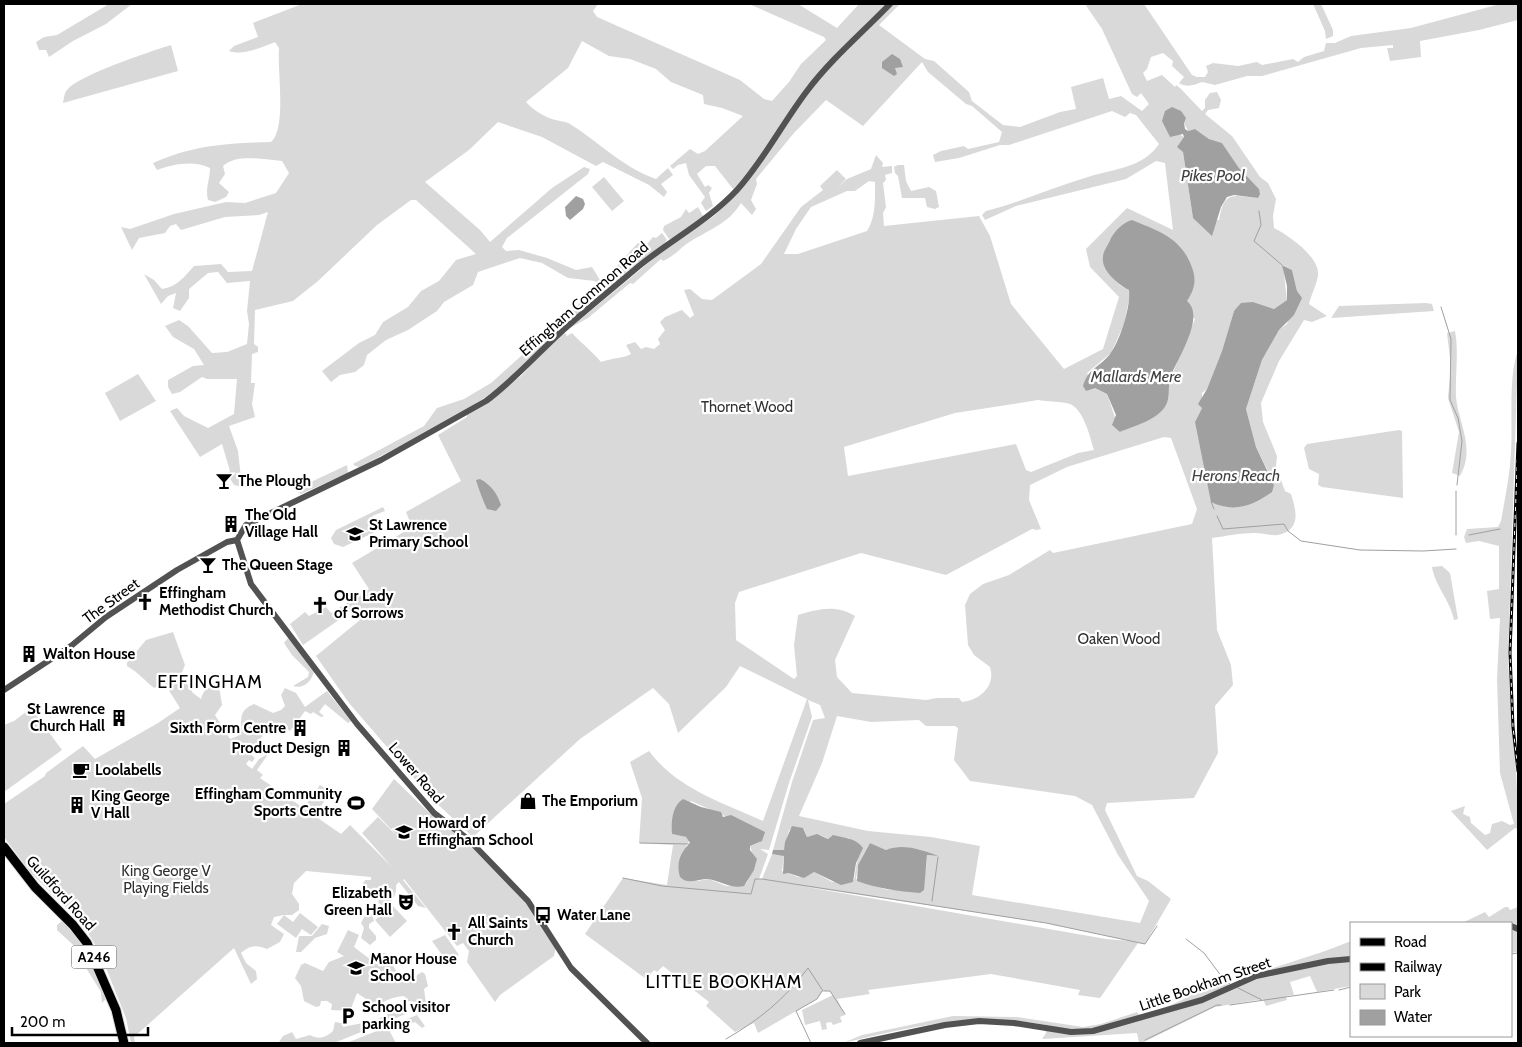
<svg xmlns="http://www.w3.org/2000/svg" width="1522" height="1047" viewBox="0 0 1522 1047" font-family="Cabin,sans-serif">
<rect width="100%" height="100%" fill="#fff"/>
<path fill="#d9d9d9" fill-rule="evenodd" d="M109,4H132L106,24L73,41L49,57L46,50H39L36,42L44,37L57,35Z
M302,4H598L593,11L597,17L740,80L764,99L772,101L789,82L801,64L826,40L824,37L749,4H798L837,28L859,4H900L879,25L925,59L934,61L969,92L972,101L1003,125L1020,127L1060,112L1076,109L1071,87L1103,78L1109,99L1121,96L1142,111L1149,104L1141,93L1137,97L1132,94L1102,29L1085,4H1144L1192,75L1197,77H1205L1208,72L1206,66L1213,63L1238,66L1257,62L1262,65L1293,59L1298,62L1304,57L1324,51L1326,43H1335L1351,36L1411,28L1500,4H1518V20L1479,30L1420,41L1421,57L1390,61L1387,48H1393V45L1361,48L1262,76H1247L1215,85L1202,82C1195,85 1186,88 1179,83L1184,77L1172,66L1173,61L1163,53L1151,57L1147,69L1143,73L1147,81L1162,75L1175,87L1176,85L1180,88L1202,111L1205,108V100L1210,93L1217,92L1221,100L1219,108L1208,110L1205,114L1232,136L1260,177L1268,183L1276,199L1273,216L1274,228C1288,235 1320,257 1318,275C1317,284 1311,295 1309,304L1327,316L1312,322L1304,320L1279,361L1261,403L1263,422L1277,456L1276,466L1285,491L1291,494C1296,510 1302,530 1278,535C1271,536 1262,533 1255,533C1240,533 1226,536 1212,538L1217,630L1231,665L1233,685L1215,706L1218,753L1194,798L1107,803L1105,810L1137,876L1148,881L1171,899L1145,944L1138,943L1100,998L1078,995L1080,990L991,974L868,990L870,994L837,999L845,1015L840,1017L842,1022L833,1025L831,1022L826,1023L827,1029L822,1030L820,1021L805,1025L802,1010L833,995L829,991H823L817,999L758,1033L754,1023L735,1032L706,1006L709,1002L663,966L657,972L654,970L646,979L585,934L623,878L667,885L673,845L639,843L642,798L630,762L649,751C676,788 723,803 763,821L807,699L740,666L726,687L678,733L669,704L653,688L580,739L473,837L432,799L349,703L316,656L360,620L353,610L303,645L290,624L305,612L309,616L326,607L331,613L369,589L352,563L412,527L406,512L461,481L438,435L467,417V414L521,376L560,335L565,333L567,336L572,333C582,344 592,351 601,362C611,358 625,358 631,354L626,345L635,342L641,349L646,347L654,349L660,344L658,339L665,330L660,322L665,317L682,310L690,318L694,315L684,290L690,289L702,299L712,300L761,264L801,207L823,190L820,186L837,170L846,179L837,188L847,179L871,169L876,155L883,163L882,167L892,166V173L885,175L886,180L883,183L886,207L883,213L884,226L979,216L990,236L1011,304L1064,369L1103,349L1119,297L1090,267L1086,249L1127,208L1173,230L1165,163L1156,161L1126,179L1016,206L985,220L982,215L986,211C1021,202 1054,187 1088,177C1113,169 1143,168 1159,144L1136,115L1130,113L1125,117L1112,111L1009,145H1000L959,158L935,162L933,155L941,151L964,146L968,149L999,142L1002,132L972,106L966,104L928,72L922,62L863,126L826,100L794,133L756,179L757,184L751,200L756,209L752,215L741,203C728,225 705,231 685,245C678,251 672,257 663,261L661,259L633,284L630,283L588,318L570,328L658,255L714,216L737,194L715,166H706L697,174L705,187L708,185L712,188L709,193L713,206L706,211L701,203L705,197L689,175L686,163L678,165L673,169L670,166L690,149L698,154L705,151L743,116L722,108L704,104L703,95L671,82L656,69L630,59L609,56L582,41L568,68L526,102C532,109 543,116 552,119C558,121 565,121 570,124C599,142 622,167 656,179L668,168L673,175L661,184L667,192L664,197L649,185L603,162L596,166L542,137L498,122L469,150L425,182L480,230L490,242L552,188L584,167L590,169L588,174L507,238L502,247L506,251L519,250L547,258L576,270L592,267L600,280C616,270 625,256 638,243L647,244L653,237L656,238L662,233L667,240L664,244L497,389C455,420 406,443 359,467L355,466L353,464L424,426L437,408L464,399L491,383L598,287L595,281L568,278L542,263L520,258L478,272L473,285L444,302L437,311L408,330L386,340L367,355L364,365L355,372L340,375L331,382L322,371L359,343L375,335L383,322L408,307L421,291L439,281L456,260L476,254L416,200H411L377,225L318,281L293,301L255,310L254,344L258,347V352L252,354L251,383H255L252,404L255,417L229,426L238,451L242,487L234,485L227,474L230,471L222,444L200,457L170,411L177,408L184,416L208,428L234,414L237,379H207L202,377L180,392L172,394L168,387V380L193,366L204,365L194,349L173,337L165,326L179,320L188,326L212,353L227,352L247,344L249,324L247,311L250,281L227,283L218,272L208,273L189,289V298L180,311L173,308L176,293L168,296L161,304L144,274L154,280L162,289C177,287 185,276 194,266L221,264L228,272L252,271L268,212L259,215L225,217L181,230L176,224L170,226L165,233L139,238L132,250L121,227L130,229L174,214L226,202L245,203L276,193L289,173L282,161C264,160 237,153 223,166L225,174L219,183L229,192L226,197L215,202L208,200C205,188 210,180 210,168C194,160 173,164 157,170L153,163C193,145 227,143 271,142C287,128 277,70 279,48L275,42C262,47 243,56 229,51L234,46L258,37L253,23ZM1184,123L1188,131L1195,129L1209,139L1222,143L1239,168L1259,189L1257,198C1232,195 1224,191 1219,220L1193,218L1183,152L1184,137L1179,134ZM869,181L875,182C875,199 876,217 867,231L798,254H784L796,229L811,207L847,191H855ZM1103,256L1195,319L1170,380L1166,405L1155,416L1120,432L1107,394L1095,388L1087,373L1111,353L1124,324L1130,294L1129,290C1115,284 1105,272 1103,256ZM1283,265L1292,270L1297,291L1287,324L1279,330L1262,360L1246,409L1256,447L1268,471L1195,422L1202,408V393L1207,389L1222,351L1234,311L1253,302L1274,309L1287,300ZM1038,400C1047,402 1061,401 1070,404C1084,410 1090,437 1094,450L1078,453L1031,472L1026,470L1016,444L848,476L844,447L955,413ZM1164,437L1171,438L1197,509L1192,524L1053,553L1050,550L1009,575L983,584L970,594L965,605L968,645L974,655L990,667C996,686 980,700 962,702L959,698H937L926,700L852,693L837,677L835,660L855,616C837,604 817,609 798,615L794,645L797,676L794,679L736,640L735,603L739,592L861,553L946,575L1032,529L1037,530L1041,529L1029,500L1030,485L1067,467ZM808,700L820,705L825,718L813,720L792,782L773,850H784L789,830L804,829L807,837C815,834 821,834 828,839L832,836L849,838L857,861L854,880L832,882L814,872L798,877L782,871L784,855L772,854L762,879H759L768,854L760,849L769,850L789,783L812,717ZM837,716L871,722L919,720L926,726H955L958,728L954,760L970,781L1075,796L1092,805L1118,855L1149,901L1140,923L972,895L980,846L931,837L868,831L799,816L822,763ZM691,801L727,817L760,842L750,846L756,864L746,884L726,886L709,879L697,881L686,846L689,841L686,837L672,834L673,815ZM870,843L886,850C902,844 922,849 936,856L927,855L926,870C891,897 896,893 856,879L858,865ZM801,886L1046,923L1131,941L1106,939Z
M1313,4H1321L1333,30V36L1326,39L1325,31Z
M171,45L178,71L63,103C64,99 64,92 68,89C82,74 149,52 171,45Z
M898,165H904L906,181L911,191L929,187L936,191L939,207L935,209L927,207L925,198H902L898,176L895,173L894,167Z
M604,177L624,201L612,211L592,187Z
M698,207L703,216L701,219L673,238L669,239L663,230L664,226L681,217L686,209L689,213Z
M1426,303L1432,304L1434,311L1331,318L1339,306Z
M1455,331C1459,352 1455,375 1456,397C1458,422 1476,448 1460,476L1452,473L1459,432L1448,398L1451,366L1447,333Z
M1518,351L1508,660C1511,717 1518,773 1518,829L1515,828L1487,850L1451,811L1465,806L1463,814L1470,817L1471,823L1485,835L1490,833L1492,824L1502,821L1510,825L1514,824L1500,773L1497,679L1500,618L1490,619L1487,591L1499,589V546L1479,541L1466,543L1464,537L1467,529L1498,527L1501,521C1505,498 1510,475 1511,452C1513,424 1508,375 1518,351Z
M138,374L156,401L120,421L105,393Z
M1399,430L1402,431L1403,498L1322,487L1318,485L1319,474L1309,469L1304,448L1307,444Z
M347,465L348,473L301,494L294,490Z
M383,507L385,511L372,516L378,524L373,533L343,547L334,544L331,538L336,530Z
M1442,566L1450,573L1458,619L1454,620C1450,600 1435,586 1432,567Z
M173,632L185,665L181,675L193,693L201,699C204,689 207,687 217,686L220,692L222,705L215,715L230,739L238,736C245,721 235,712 254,704L273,713L281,710L285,706L281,695L285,688L296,693L305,707L327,691L351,721L348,723L325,704L319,712L324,716L321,717L313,712L311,714L305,711L290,731L286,728L284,731L277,725L263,735L250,754L255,758L252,762L249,760L246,764L252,769L259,759L269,753L257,770L263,775L260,778L341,834L350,825L392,867L362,833L378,817L403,842L372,809L394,779L447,830L446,826L456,832L524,899L556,947L554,956L500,995L495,1002L467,962L469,951L463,943L457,946L404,879L403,880L426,908L418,906L399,882L396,885C397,895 392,903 382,906L378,902L383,891L381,889L373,895L362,893L361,887L365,880H371V877L306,871L294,883L292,894L299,904V910L292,915H284L293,922L300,913L318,927L311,935L302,929L296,938L277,924L284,915L274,917L271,925L284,934L280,942L267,949C256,945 251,945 241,953L246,963L256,971L257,979L251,984L234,948L134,1037L135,1043H131L126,1018L100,953L84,926L31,873L4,837V804L45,776L46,773L83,746L95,759L158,723L180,708L165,684L154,688C145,681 138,672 127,666V663L146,640Z
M288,638L314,672C311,682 304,689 293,686L308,677L309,672L292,655L284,643Z
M31,708L62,750L4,792V725L14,721Z
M320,785L331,792L316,813L306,805Z
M392,905L407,921L390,937L375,920Z
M1505,907H1508L1510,910L1518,907V952L1511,953V923H1462L1485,912L1489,917Z
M367,912L372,914L374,921L369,924V928L376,936V940L370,945L361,938L364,928L361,923Z
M62,921L68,927L67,922L90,955L106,999L102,1003L101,992L83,963L84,955L57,930V925Z
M322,924L329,926L327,934L315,938L301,952H296L299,936H312Z
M348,930L359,935L354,947L371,960L377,954L385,953L390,956C393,969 401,982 416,980L417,975L422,972L425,974L428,986L424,989L426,1003L408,1001L404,996C387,997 376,1008 360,1010L366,999L357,993L350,1011L331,1010L332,1004L327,1001H321L320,1006L316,1007L304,1001L301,986L295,978L301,965L305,963L323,971L329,962L344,956L337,952Z
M445,935L459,955L445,959L432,941Z
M1351,941V986L1317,992L1310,976L1290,982L1294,995L1286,996L1287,1000L1266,1006L1263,999L1215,1007L1142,1043H1139L1137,1033L1042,1039L1046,1033L1045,1025C976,1011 910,1027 843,1043L862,1035L953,1016L1017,1017L1083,1027L1101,1024L1137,1012L1140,1016C1170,1007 1195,995 1220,977L1229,985C1268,967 1311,958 1351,941Z
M402,1003L407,1006L408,1013L334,1043L279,1042L283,1036L292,1032L296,1039L310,1035C319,1040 325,1038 333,1031L335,1022L341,1023L343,1027C360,1023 387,1021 397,1005Z
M417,1015L425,1026L422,1028L415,1022L393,1029L390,1032L396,1043L349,1042Z"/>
<path fill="#a0a0a0" d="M892,54L900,59L903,67L895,68L897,74L894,76L882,68V62Z
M1172,107L1181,111L1186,118L1184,123L1185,129L1188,131L1195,129L1209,139L1222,143L1239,168L1259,189L1260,194L1258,198L1234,195L1227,197L1221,207L1212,236L1193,218L1183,152L1177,147L1184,137L1183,134L1170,137L1162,121L1165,111Z
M576,196L583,199L585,204L583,209L570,220L566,216L565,207Z
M1132,220C1158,231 1180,237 1191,265C1197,279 1195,289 1187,301C1206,317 1177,359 1170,378C1168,386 1170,398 1166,405C1158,420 1134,426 1120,432L1112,425L1116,415L1107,394L1095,388L1086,391L1083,386C1089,367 1099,368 1110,354C1120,341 1131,306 1129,290C1119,285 1101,271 1103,257C1103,251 1109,244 1111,238C1116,230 1122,223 1132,220Z
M1282,265L1292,270L1297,291L1302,298L1294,315L1279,330L1262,360L1246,409L1256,447L1274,485L1272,492C1252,506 1234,513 1211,502L1195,422L1202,408L1198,404L1207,389L1222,351L1234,311L1241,303L1253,302L1274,309L1287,300V286Z
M480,479C491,485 497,493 501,505L496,511L487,509C484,503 478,487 476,480Z
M683,799L701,807L721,812L723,817L731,815L765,832L762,841L750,846V850L757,859L754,870L744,886C731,889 721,881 708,879C698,878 689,886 680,877C676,863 680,853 690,843L686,837L672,834C671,822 672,806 683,799Z
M792,826L803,828L807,837L817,834L828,839L833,835C845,838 856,838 863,848L856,863L853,882L841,885L814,872L804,878L788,873L783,874L784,856L772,854L773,850H784L785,842Z
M870,843L886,850C903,843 923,850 938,856L927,855L924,890L920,893C898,891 879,889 857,881L858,865Z"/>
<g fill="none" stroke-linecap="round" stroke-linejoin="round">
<path stroke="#a0a0a0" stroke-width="1" d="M1259,211L1261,225L1254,241L1282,265
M1441,307L1451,339L1450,400L1458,418L1462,441L1457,485
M1211,502L1214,509
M1217,516L1223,529L1284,524L1288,531L1301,541L1360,550L1423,551L1456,549
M1456,535V491
M1469,535L1500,529
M640,843L689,844
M623,878L662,886L751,894L755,879H762L1046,923L1145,944L1157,926
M932,901L938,857
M1186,939L1204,953L1225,981L1230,984
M1511,954L1518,953
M1238,988L1262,1000
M1339,990L1351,987
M824,991H830L845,1014
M1230,1005L1334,990
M726,1039C759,1020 785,999 808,968L823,991
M1145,1040L1217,1005H1221
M811,1043L796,1011L817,999L822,991"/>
<g stroke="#dbdbdb" stroke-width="11">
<path id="major" d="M4,847L35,887L73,925L87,943L116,1010L124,1043"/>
</g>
<path stroke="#525252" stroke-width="6" d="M237,540L246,525L381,460L486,401C513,381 536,355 561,332C586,310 613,288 639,266C671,240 708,221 737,190C764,160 782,124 807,91C831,59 862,33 890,4
M237,540L251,584L357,724L434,813L469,840L528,901L571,968L647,1043
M4,690L71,646L106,617L177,570L227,542L237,540
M1511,926L1518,929
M860,1043L945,1025L979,1021L1014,1023L1071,1032L1093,1031L1202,1000L1256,976L1328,961L1351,959"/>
<use href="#major" stroke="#000" stroke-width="9"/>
<g stroke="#000" stroke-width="3">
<path id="rail" d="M1518,443L1510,653L1513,727L1518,771"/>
</g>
<use href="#rail" stroke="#fff" stroke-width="1" stroke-dasharray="4" stroke-linecap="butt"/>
</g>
<defs>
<g id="bar-bare" transform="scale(1.35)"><path d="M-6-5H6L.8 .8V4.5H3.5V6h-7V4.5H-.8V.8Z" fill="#000" stroke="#fff" stroke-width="2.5" paint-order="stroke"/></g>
<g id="building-bare" transform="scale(1.35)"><path d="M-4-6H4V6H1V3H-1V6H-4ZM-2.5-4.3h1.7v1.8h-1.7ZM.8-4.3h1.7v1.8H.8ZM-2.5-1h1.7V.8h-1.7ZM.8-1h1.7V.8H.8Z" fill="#000" stroke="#fff" stroke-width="2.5" paint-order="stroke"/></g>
<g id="school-bare" transform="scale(1.35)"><path d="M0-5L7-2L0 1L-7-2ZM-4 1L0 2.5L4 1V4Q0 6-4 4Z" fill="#000" stroke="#fff" stroke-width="2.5" paint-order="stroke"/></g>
<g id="church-bare" transform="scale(1.35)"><path d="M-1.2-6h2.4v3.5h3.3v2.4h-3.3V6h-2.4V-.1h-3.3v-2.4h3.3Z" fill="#000" stroke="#fff" stroke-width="2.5" paint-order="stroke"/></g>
<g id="cafe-bare" transform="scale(1.35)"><path d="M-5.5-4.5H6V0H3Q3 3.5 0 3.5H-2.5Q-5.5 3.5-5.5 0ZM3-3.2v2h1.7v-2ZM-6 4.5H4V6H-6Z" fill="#000" stroke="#fff" stroke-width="2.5" paint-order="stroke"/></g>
<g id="shop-bare" transform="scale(1.35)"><path d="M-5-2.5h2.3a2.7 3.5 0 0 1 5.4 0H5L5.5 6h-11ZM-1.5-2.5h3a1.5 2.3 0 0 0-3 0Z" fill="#000" stroke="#fff" stroke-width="2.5" paint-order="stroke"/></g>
<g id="stadium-bare" transform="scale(1.35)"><path d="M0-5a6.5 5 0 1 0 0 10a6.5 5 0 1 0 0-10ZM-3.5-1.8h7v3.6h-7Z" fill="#000" stroke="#fff" stroke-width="2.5" paint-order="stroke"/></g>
<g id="theatre-bare" transform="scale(1.35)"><path d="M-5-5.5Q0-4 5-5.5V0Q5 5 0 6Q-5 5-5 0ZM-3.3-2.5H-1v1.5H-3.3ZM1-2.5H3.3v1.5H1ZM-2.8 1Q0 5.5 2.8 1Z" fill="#000" stroke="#fff" stroke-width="2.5" paint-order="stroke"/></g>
<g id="bus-bare" transform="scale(1.35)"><path d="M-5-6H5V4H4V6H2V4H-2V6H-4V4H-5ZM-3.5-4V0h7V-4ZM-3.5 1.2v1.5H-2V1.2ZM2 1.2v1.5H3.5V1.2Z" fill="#000" stroke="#fff" stroke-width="2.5" paint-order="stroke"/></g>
<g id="parking-bare" transform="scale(1.35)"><path d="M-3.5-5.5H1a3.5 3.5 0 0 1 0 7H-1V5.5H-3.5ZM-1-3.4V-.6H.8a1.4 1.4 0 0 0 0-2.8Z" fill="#000" stroke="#fff" stroke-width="2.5" paint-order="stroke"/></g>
</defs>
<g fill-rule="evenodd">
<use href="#bar-bare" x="224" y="481"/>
<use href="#building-bare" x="231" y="524"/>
<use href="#school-bare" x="355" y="534"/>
<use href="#bar-bare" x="208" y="565"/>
<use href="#church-bare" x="145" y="602"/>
<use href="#church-bare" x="320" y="605"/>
<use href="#building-bare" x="29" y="654"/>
<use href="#building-bare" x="119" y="718"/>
<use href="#building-bare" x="300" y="728"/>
<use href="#building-bare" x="344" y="748"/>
<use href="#cafe-bare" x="81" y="770"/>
<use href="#shop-bare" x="528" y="801"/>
<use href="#stadium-bare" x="356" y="803"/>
<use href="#building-bare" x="77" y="805"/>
<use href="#school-bare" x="404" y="832"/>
<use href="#theatre-bare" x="406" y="902"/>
<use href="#bus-bare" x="543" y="915"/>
<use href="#church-bare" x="454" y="932"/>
<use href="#school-bare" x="356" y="968"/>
<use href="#parking-bare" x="348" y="1016"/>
</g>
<g text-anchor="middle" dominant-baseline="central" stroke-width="4.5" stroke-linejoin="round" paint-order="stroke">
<rect fill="#fff" stroke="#4c4c4c" stroke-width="1" x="71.5" y="945.5" width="45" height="23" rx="4"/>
<g font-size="14" font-weight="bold" fill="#000">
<text x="94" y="957">A246</text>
</g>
<g font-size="15" fill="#000" stroke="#fff">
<text transform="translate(584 299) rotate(-41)">Effingham Common Road</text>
<text transform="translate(111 601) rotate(-36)">The Street</text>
<text transform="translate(416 773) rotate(49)">Lower Road</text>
<text transform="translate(61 893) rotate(48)">Guildford Road</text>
<text transform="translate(1205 984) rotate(-19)">Little Bookham Street</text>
</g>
<g font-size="15" fill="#303030" stroke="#fff">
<text x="747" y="407">Thornet Wood</text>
<text x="1119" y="639">Oaken Wood</text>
<text x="166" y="871">King George V<tspan x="166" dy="17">Playing Fields</tspan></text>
</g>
<g font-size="15" font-weight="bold" fill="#000" stroke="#fff" text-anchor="start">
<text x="238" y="481">The Plough</text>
<text x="245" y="515">The Old<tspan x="245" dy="17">Village Hall</tspan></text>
<text x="369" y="525">St Lawrence<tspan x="369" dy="17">Primary School</tspan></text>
<text x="222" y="565">The Queen Stage</text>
<text x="159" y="593">Effingham<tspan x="159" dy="17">Methodist Church</tspan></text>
<text x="334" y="596">Our Lady<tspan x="334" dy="17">of Sorrows</tspan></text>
<text x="43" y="654">Walton House</text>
<text x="105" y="709" text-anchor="end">St Lawrence<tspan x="105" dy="17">Church Hall</tspan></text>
<text x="286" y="728" text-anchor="end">Sixth Form Centre</text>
<text x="330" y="748" text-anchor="end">Product Design</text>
<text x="95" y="770">Loolabells</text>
<text x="342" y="794" text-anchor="end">Effingham Community<tspan x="342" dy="17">Sports Centre</tspan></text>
<text x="91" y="796">King George<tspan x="91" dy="17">V Hall</tspan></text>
<text x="542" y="801">The Emporium</text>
<text x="418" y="823">Howard of<tspan x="418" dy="17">Effingham School</tspan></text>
<text x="392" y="893" text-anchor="end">Elizabeth<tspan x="392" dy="17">Green Hall</tspan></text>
<text x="557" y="915">Water Lane</text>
<text x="468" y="923">All Saints<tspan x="468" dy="17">Church</tspan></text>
<text x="370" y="959">Manor House<tspan x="370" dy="17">School</tspan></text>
<text x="362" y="1007">School visitor<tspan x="362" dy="17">parking</tspan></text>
</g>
<g font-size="16" font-style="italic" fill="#414141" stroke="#fff">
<text x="1213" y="175">Pikes Pool</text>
<text x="1136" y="376">Mallards Mere</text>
<text x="1236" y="475">Herons Reach</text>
</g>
<g font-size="18" letter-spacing="1" fill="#000" stroke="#fff">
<text x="210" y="682">EFFINGHAM</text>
<text x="724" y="982">LITTLE BOOKHAM</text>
</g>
</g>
<rect width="1522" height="1047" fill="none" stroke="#000000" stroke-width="10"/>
<rect x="1350" y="922" width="162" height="115" fill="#ffffff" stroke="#999999"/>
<rect x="1360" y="938" width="25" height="8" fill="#000000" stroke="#999999"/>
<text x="1394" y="947" font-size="15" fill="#000000">Road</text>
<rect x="1360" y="963" width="25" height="8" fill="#000000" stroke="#999999"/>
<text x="1394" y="972" font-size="15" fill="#000000">Railway</text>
<rect x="1360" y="984" width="25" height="15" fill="#d9d9d9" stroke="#999999"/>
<text x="1394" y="997" font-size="15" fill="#000000">Park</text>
<rect x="1360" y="1010" width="25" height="15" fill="#a0a0a0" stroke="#999999"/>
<text x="1394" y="1022" font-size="15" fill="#000000">Water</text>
<path d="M12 1027v8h136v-8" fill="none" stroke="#000000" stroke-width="2.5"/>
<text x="20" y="1027" font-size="15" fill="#000000" stroke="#ffffff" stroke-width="4" paint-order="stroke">200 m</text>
</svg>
